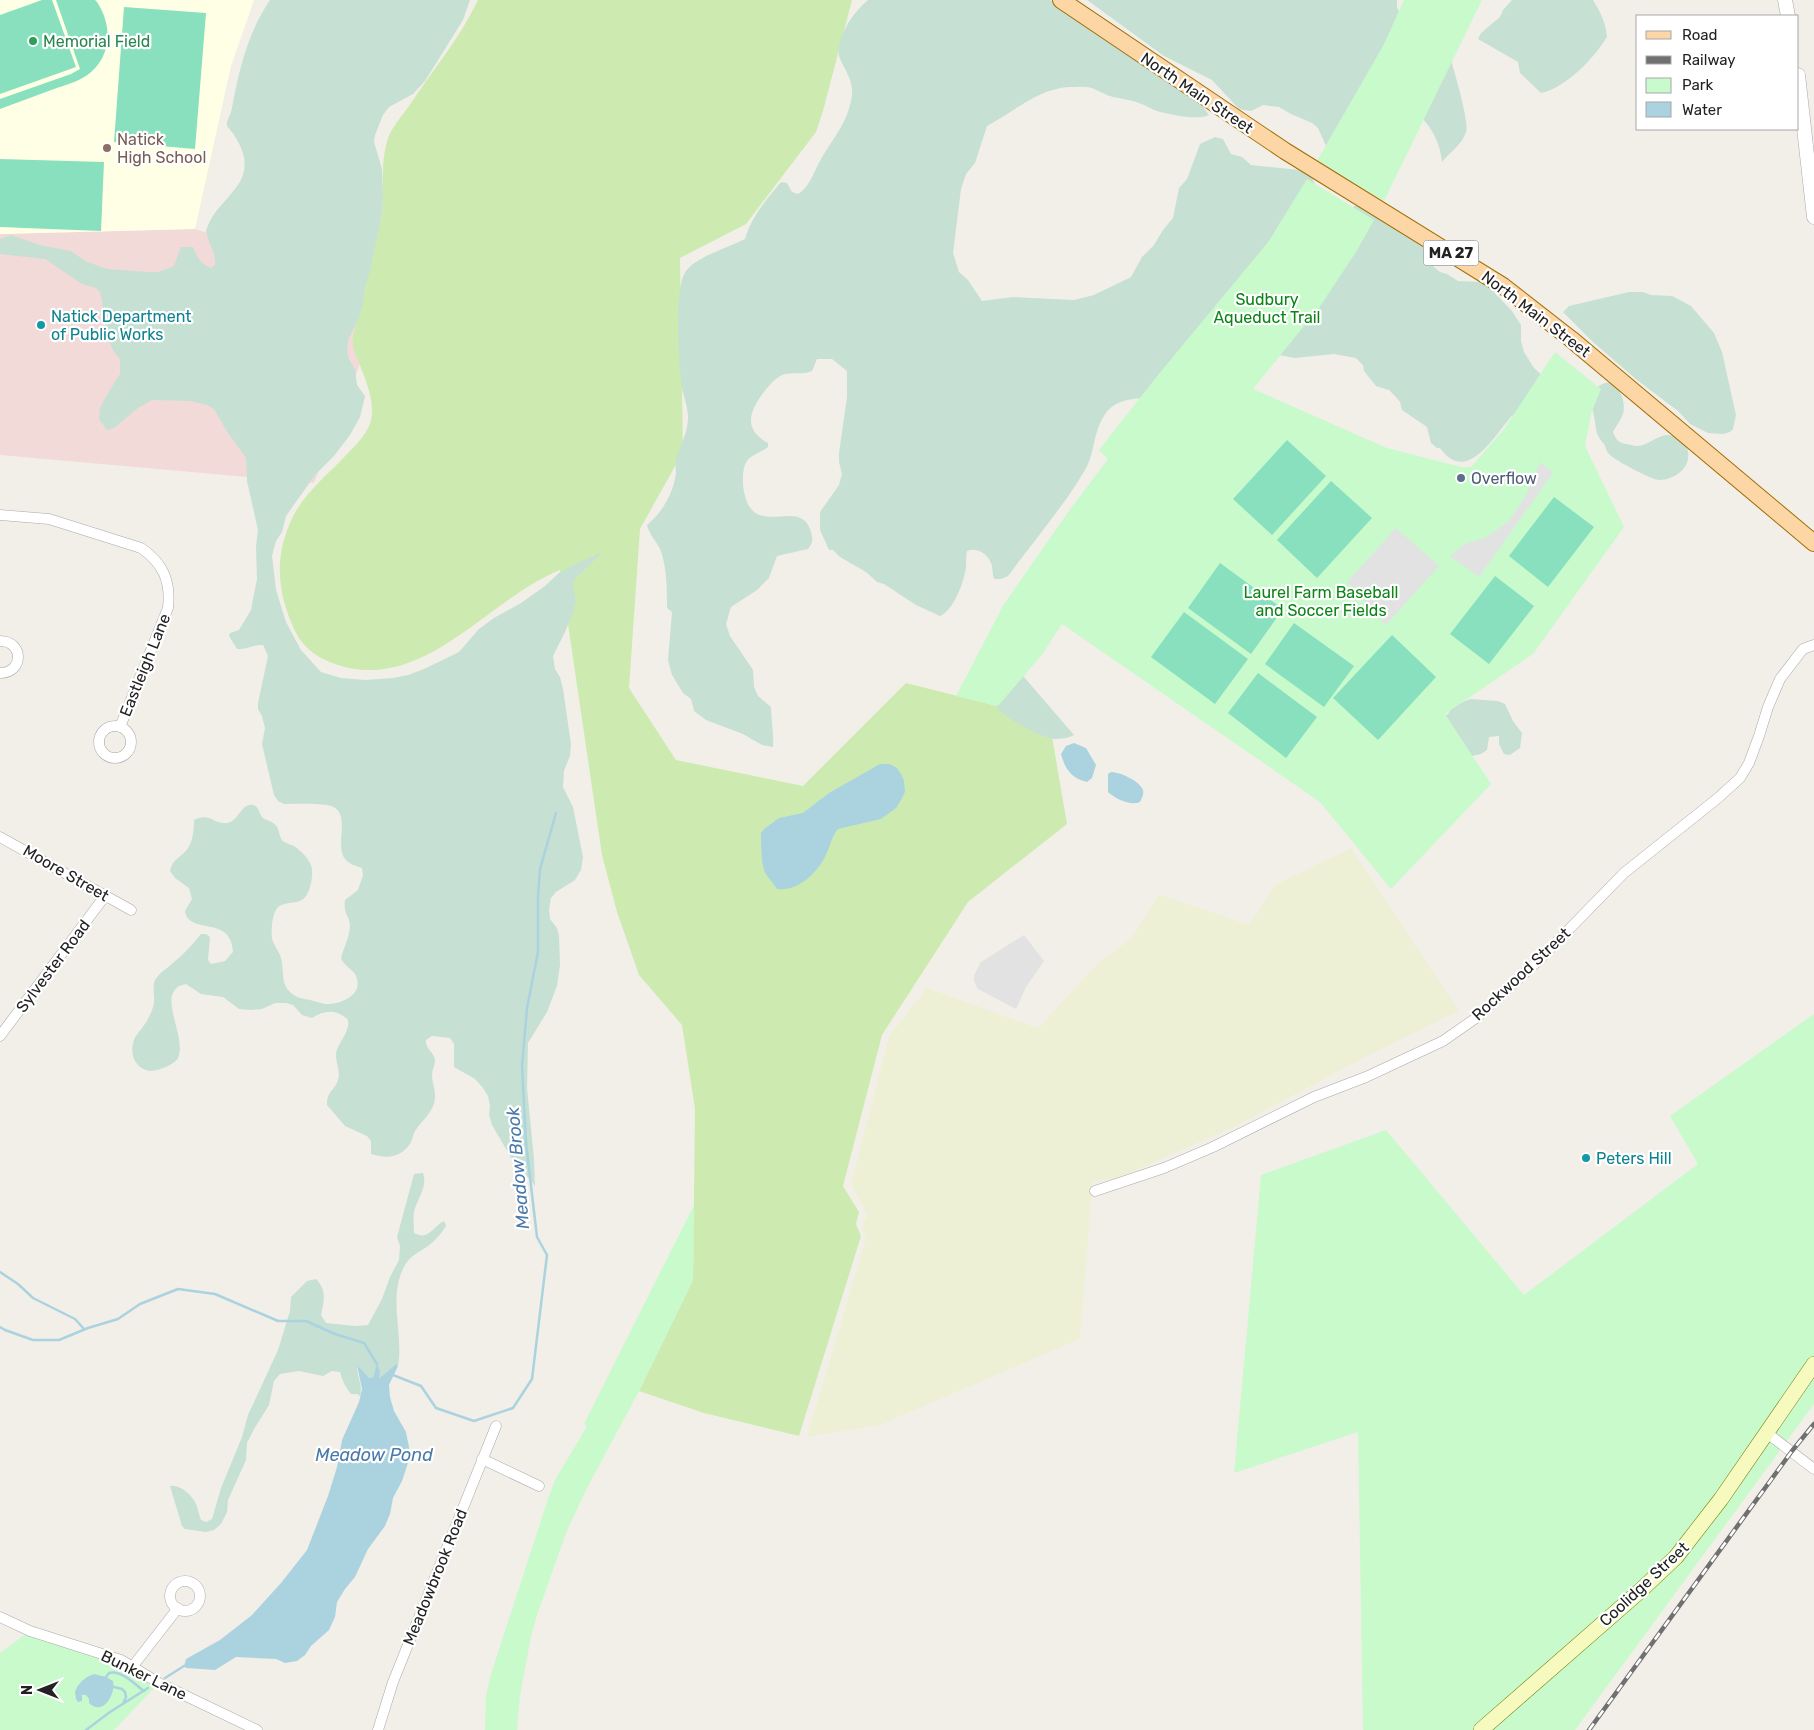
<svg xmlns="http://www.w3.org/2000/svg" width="1814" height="1730" viewBox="0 0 1814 1730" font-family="Rubik,sans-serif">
<rect width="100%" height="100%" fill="#f2efe9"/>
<path fill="#f2dad9" d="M195,229L388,292L314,483L0,455V234Z"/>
<path fill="#ffffe5" d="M0,0H254L231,66L195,229L0,234Z"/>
<path fill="#eef0d5" d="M1351,848L1459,1011L1369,1055L1236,1126L1120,1177L1093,1182L1080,1339L880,1425L807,1437L866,1238L862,1226L867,1215L851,1184L889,1036L927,988L1038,1028L1100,961L1132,938L1159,894L1249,925L1275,885Z"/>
<path fill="#cdebb0" d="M478,0H852L823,111L816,132L746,224L680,258L683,452L640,529L629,688L676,760L803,786L906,683L1049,719L1067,824L968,902L882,1035L843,1186L859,1212L856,1224L861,1236L799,1436L704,1413L639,1391L693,1280L695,1109L682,1025L639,975L617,912L602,855L560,570C487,599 423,695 335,664C318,658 303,648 295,631C279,597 274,564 288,528C299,496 328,475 350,451C357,444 365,435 369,426C378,405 365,380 358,360C356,355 353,350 353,345C351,337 357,324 359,315C366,282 374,248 382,214C384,189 380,163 388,138C392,127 402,116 409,106C432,71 460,38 478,0Z"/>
<path fill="#c6e0d4" d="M270,0H470L463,20L425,81L413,94L389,107L383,115L375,135L374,142L382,169L383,197L382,214L370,271L365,287L363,303L359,318L348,340L347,352L349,359L355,369L357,385L365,396L360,417L350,435L334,456L315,475L286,516L282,532L276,541L272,556L276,590L286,622L301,650L321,672L341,678L365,680L393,678L408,675L424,669L459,652L479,629L494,618L521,603L545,586L559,573L575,564L603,552L574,580L573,586L576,601L574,610L566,630L553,656L555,669L560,677L563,689L571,744L570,756L564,771L563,787L573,807L583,857L581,870L575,880L556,892L551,898L549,910L550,919L557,928L559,936L560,965L557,986L547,1012L528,1043L527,1088L534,1159L535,1186L510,1156L492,1125L489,1115L490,1106L488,1096L483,1088L475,1079L454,1067V1044L450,1038L432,1036L426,1040C425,1049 434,1052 435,1060C435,1065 432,1070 432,1075C432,1083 436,1091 435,1098C434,1112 422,1120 415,1131C413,1134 413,1138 411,1142C402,1158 387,1159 371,1154V1141L367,1136L345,1126L327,1105C327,1090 334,1092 338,1080C341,1071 335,1062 336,1053C339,1041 350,1032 348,1020C337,1009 325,1010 312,1018L302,1015L293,1005L286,1003H275L262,1009L251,1010L239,1009L223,997L201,994L186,984C153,990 188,1036 178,1058C176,1062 170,1065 166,1067C162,1068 156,1071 151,1071C132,1070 127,1046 138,1033C145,1025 152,1014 154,1003C155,995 152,987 155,980C160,972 168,968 174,962C184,954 193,944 201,934H206L210,937L208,960L211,964L225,961L233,952C231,914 189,936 185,911L192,899L189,888L175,878L170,871C172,859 182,857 188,848C193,840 194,830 194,820C210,812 213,824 226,823C239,823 240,803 253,805C259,806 259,813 262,817C266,821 274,821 277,827C280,832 279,837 283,841C286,843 291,845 294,846C301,851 311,860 312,869C313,878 310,895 302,900C293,905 280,900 275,912C272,918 271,932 272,938C273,944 278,950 280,955C285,968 280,981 289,991C294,997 303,999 310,1000C315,1001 320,1003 325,1004C341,1005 366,994 355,974C351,968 344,966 341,958C344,947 350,936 350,925C349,915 343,913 345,900L358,890L363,875L362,868C356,866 349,864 345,859C334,845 352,813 331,806C319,803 297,804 284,804L278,801L274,795L262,744L265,728L262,716L258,709V703L268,656L263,645C254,644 246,650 237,649L229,636L230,633L239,630L251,610L253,599L257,579L256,547L258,530L247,481L246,458L228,433L214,409L207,405L190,401L152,400L138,408L114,428L107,430L99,419L100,408L105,398L120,374V359C103,342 106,315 100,292L96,288L82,284L45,259L0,254V239L11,235L40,245L71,251L85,261L107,269L149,272H158L174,266L181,247H193C197,257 201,264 211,268L215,265C216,252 208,243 206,231C215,200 250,189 244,157C241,145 235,135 227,126C226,120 231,115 232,108C239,70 248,32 270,0Z
M868,0H1050L1203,107L1209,115C1199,121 1168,114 1157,111C1151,109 1145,105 1139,103C1131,100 1122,99 1113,97C1106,95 1099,91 1092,88C1086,86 1076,87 1069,87C1037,89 1014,112 987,126L975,163L966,174L961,189L953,253L959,272L968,280L982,301L1013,297L1074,300L1094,295L1131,277L1142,257L1154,245L1163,230L1173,218L1179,188L1187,179L1200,144L1215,137L1223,139L1231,154L1242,157L1251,165L1300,170L1312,178L1315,184L1144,398C1128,399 1113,401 1104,416C1093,432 1095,454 1085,470C1063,507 1033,542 1008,576L1001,579H994C992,573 993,567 991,563C987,553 976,547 967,551C966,557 966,562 966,567C964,582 954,610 940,616L916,605L884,584L877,582L866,572L840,557L833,550H829L820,530V512L839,485L842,474L839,462V453L847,397V371L832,359H817L812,371C803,375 794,372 785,374C776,377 769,385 764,392C750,410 742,429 768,443V447C763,451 756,453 751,457C742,463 743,476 743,485C750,546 800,493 811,532C813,539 813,543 808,549L777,556L769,578L757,590L731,607L726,624L730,636L753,670L754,687L758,696L771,707C771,720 774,734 773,747L762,745L743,734L706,720L694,711L691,699L683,693L672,675L668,660L672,612L667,608C667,590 667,566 660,549C656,541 649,534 647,525C662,513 674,492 676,473C676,469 675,465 676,461C679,446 688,434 688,418C688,407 684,398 682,388C679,365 673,289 686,271C697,256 728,248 745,239C752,216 766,200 781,182L787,183L792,192L798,194C810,187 814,171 821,159C833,139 849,120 852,95C853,80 846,72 840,59C833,41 854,11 868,0Z
M1087,0H1397V7L1401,16L1326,146L1318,128L1312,123L1291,114L1279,107L1263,105L1251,111L1239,109L1212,80L1164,56Z
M1512,0H1593C1600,11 1606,23 1607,37C1594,58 1566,88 1541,93L1520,73L1518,62L1478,39L1481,33L1500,17L1503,10Z
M1447,46C1451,61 1470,121 1466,132C1462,145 1450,152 1442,162C1440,143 1433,129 1419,115Z
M1354,206H1359L1422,242L1427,257L1434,267L1440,272L1447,274L1458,281L1481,282L1489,287L1512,311L1521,325V341L1524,352L1534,368L1544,377C1538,387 1533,399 1525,407C1521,412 1514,413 1510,418C1493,438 1466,485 1440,448H1437L1431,443L1427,427L1402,410L1400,402L1396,397L1389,390L1376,386L1364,371L1363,365L1356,358L1334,354L1295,358L1279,355Z
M1629,292H1643L1651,295L1672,296L1678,299L1691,306L1714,333L1722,352L1736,415L1733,429L1730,432L1723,434L1708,433L1690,424L1678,411L1637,380L1593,342L1563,312L1569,306Z
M1610,382C1621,387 1626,403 1623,414C1621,420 1616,426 1613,432C1616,439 1617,442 1626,444C1629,444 1633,446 1637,446C1653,445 1662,427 1679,439C1682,442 1687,447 1688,451C1691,468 1675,480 1659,480C1652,480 1614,460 1609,454C1606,451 1606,447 1604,444C1594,432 1597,430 1594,416C1593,410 1591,408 1592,401C1595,389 1597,384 1610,382Z
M1018,670L1074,735C1068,738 1062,739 1055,739C1042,738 1009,720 1000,711C997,708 995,704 993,701Z
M1470,699L1498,701L1505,704L1513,721L1522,733L1520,748L1510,755L1504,754L1499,744V736L1489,737L1487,750L1481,754L1467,757L1444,716L1448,714L1452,707Z
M423,1173C428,1188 417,1198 414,1212C413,1219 414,1227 414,1233C429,1241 432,1227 444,1221L446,1226C441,1234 434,1242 425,1248C418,1253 410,1256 405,1265C387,1297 404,1333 398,1366L396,1364L379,1380L377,1366L373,1377L368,1378L357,1366C357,1377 363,1385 360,1396L357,1394H351C346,1388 342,1380 340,1372L332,1371L323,1376L299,1371L280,1374L274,1381L269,1405L254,1429L247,1443L246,1460L228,1500L227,1512L221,1524L214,1530L206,1532L185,1529L182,1526L170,1486C180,1484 192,1495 196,1504C198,1509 199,1515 201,1520L206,1522L212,1519L221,1488L242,1437L248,1415L278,1350L290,1311L291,1297L307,1281L316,1279C327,1290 324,1301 321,1315L326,1323L355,1326L368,1325L382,1299L390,1277L399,1260L400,1246L397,1237L414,1174Z"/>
<path fill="#c8facc" d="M1404,0H1482L1384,201L1317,161L1383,46Z
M1307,179L1374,220L1356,252L1321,305L1253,389L1387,448L1461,467H1471L1504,429L1555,352L1601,389L1591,414L1585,446L1624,527L1533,654L1445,714L1491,784L1391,889L1320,802L1062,624L1041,656L998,706L956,696L1004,604L1071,508L1108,459L1099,450L1158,375L1269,241Z
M1814,1014V1404L1575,1730H1363L1358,1432L1234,1473L1261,1175L1386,1130L1524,1295L1698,1164L1670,1116Z
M694,1205L693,1280L639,1391L587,1488L566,1533L537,1615L531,1636L520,1696L517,1730H485L486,1696L491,1674L548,1499L555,1480L587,1426L584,1424Z
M30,1631L109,1655L159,1683L114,1730H0V1653Z"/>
<path fill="#88e0be" d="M42,0H52L76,67L0,94V15Z
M56,0H95L97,2C113,26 112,58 86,76C77,82 65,85 54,89C36,96 18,102 0,109V99L71,74L80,69Z
M124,7L206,13L195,149L114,142Z
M0,159L104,162L101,231L0,227Z
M1287,440L1326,476L1272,535L1233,499Z
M1331,481L1372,518L1317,578L1277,540Z
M1554,497L1594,527L1548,587L1509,556Z
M1220,563L1283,609L1251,654L1188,608Z
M1495,576L1534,606L1489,664L1450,634Z
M1184,612L1248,659L1215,704L1151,657Z
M1294,623L1354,666L1324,707L1265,664Z
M1392,635L1436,677L1378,740L1333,698Z
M1258,673L1317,717L1286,758L1228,713Z"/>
<path fill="#e2e2e2" d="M1540,462L1553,473L1479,577L1450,556L1465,544L1487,537L1509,521L1528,492Z
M1396,528L1439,566L1386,625L1347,582Z
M1024,935L1044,961L1026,987L1016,1009L978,989L974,981V975L981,962Z"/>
<path fill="#aad3df" d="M1074,743L1086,748L1096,765L1092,778L1087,782C1071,778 1065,769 1061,754L1066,746Z
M880,764H890L897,768L901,774L904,781L905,792L901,800L896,808L881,819L838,829C832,836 830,846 826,855C817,873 798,892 777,889L765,873L762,862L761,842V833L764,829L779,818L803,813L829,793Z
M1111,772C1120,772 1140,781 1143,790C1144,794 1142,798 1140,802C1131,806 1115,799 1108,792V774Z
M377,1364L380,1371L379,1379L396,1364L398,1366L389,1385L390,1397L394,1411L406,1432L409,1447L408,1463L402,1481L393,1498L390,1514L385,1526L368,1549L355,1577L345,1589L337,1602L335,1617L329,1630L311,1646L305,1655L297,1661L285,1663L276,1659L236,1657L215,1670L186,1668L184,1666L186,1659L220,1640L252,1615L281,1583L307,1550L328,1496L337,1467L342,1440L359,1402L362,1389L357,1365L369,1378L373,1377Z
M94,1674L106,1677L113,1681C116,1694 103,1717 89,1703V1699L86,1695H82V1701L78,1702L76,1699L75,1692C78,1683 85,1677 94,1674Z"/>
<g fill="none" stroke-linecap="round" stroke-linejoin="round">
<path stroke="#aad3df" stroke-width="2.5" d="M0,1272L18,1284L33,1298L75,1319L84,1329
M0,1327L5,1330L33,1340H59L88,1328L118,1319L140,1304L178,1289L215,1294L278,1321H306L335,1334L364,1343L377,1364
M393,1375L421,1386L436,1408L474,1421L513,1408L532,1379L547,1255L537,1237L526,1143L522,1066L527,1008L538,952V897L540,869L556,813
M106,1677L109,1673C122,1670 134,1684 144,1691
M165,1678L184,1666
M114,1687L122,1689L125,1692L126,1697L123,1704
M86,1730L110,1712L148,1688"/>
<g stroke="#a9a9a9" stroke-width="11">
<path id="minor" d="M0,515L49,519L141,548C163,563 171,581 168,608L120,727
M0,641C24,641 24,673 0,673
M99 742a16 16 0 1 1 32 0a16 16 0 1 1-32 0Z
M0,837L131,910
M0,1036L105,896
M1095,1191L1164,1168L1213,1147L1314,1097L1366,1077L1443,1041L1476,1018L1541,958L1624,873L1718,798L1740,778L1749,763L1759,736L1768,707L1780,679L1803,649L1814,645
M1767,1433L1814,1469
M482,1459L539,1486
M170 1596a15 15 0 1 1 30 0a15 15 0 1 1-30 0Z
M0,1617L30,1631L121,1660L159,1683L257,1730
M133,1666L178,1608
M378,1730L393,1682L496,1426"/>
</g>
<g stroke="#a9a9a9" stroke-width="15">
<path id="tertiary" d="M1785,0L1788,16
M1798,75L1814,217"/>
</g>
<g stroke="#707d05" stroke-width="16">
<path id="secondary" d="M1481,1730L1640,1591L1676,1557L1721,1499L1814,1364"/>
</g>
<g stroke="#a06b00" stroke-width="18">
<path id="primary" d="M1061,0L1285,151L1503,286L1571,339L1814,543"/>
</g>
<use href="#minor" stroke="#fff" stroke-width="10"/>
<use href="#tertiary" stroke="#fff" stroke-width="14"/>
<use href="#secondary" stroke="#f7fabf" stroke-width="15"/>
<use href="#primary" stroke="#fcd6a4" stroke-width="16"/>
<g stroke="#707070" stroke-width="4.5">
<path id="rail" d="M1589,1730L1792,1451L1814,1424"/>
</g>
<use href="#rail" stroke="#fff" stroke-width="2.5" stroke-dasharray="8" stroke-linecap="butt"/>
</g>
<circle fill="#2e9e5b" stroke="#fff" stroke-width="2" cx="33" cy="41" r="5"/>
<circle fill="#8d6e63" stroke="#fff" stroke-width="2" cx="107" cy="148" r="5"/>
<g fill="#0f9aa8" stroke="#fff" stroke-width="2">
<circle cx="41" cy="325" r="5"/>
<circle cx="1586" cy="1158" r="5"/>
</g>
<circle fill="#5c6f8a" stroke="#fff" stroke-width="2" cx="1461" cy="478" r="5"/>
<g text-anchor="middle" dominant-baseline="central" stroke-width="4.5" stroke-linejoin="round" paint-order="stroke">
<rect fill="#fff" stroke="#646464" stroke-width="1" x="1423.5" y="240.5" width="55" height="25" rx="4"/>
<g font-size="15" font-weight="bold" fill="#222">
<text x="1451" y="253">MA 27</text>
</g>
<g font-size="16" fill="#27864d" stroke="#fff" text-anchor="start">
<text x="43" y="41">Memorial Field</text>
</g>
<g font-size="16" fill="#222" stroke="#fff">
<text transform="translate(1197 93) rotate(34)">North Main Street</text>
<text transform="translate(1536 314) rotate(37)">North Main Street</text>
<text transform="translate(145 665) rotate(-68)">Eastleigh Lane</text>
<text transform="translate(66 873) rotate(30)">Moore Street</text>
<text transform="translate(53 966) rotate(-53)">Sylvester Road</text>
<text transform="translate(1521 974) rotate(-43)">Rockwood Street</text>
<text transform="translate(435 1577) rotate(-68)">Meadowbrook Road</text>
<text transform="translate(1644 1584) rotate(-43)">Coolidge Street</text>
<text transform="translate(144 1675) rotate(26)">Bunker Lane</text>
</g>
<g font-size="16" fill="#785e54" stroke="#fff" text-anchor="start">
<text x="117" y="139">Natick<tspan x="117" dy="18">High School</tspan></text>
</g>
<g font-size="16" fill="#0c8416" stroke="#fff">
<text x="1267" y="299">Sudbury<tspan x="1267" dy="18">Aqueduct Trail</tspan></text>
<text x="1321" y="592">Laurel Farm Baseball<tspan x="1321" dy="18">and Soccer Fields</tspan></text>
</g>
<g font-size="16" fill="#0d838f" stroke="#fff" text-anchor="start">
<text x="51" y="316">Natick Department<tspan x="51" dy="18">of Public Works</tspan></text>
<text x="1596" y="1158">Peters Hill</text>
</g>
<g font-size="16" fill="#4e5e75" stroke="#fff" text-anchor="start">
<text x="1471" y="478">Overflow</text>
</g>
<g font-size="18" font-style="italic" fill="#4a7aab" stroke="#fff">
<text transform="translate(518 1168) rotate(-95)">Meadow Brook</text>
<text x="374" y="1455">Meadow Pond</text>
</g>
</g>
<rect x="1636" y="15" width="162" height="115" fill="#ffffff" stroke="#a7a7a7"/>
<rect x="1646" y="31" width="25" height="8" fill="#fcd6a4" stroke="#a7a7a7"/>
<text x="1682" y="40" font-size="15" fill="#222222">Road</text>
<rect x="1646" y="56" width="25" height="8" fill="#707070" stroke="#a7a7a7"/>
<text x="1682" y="65" font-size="15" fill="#222222">Railway</text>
<rect x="1646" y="78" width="25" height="15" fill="#c8facc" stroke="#a7a7a7"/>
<text x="1682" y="90" font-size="15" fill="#222222">Park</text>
<rect x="1646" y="102" width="25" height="15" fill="#aad3df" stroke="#a7a7a7"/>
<text x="1682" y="115" font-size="15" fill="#222222">Water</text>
<g transform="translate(40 1690) rotate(270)" stroke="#ffffff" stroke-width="4" paint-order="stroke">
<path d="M0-4L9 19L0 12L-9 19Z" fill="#222222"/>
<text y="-8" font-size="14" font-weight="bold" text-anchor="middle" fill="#222222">N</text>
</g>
</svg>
